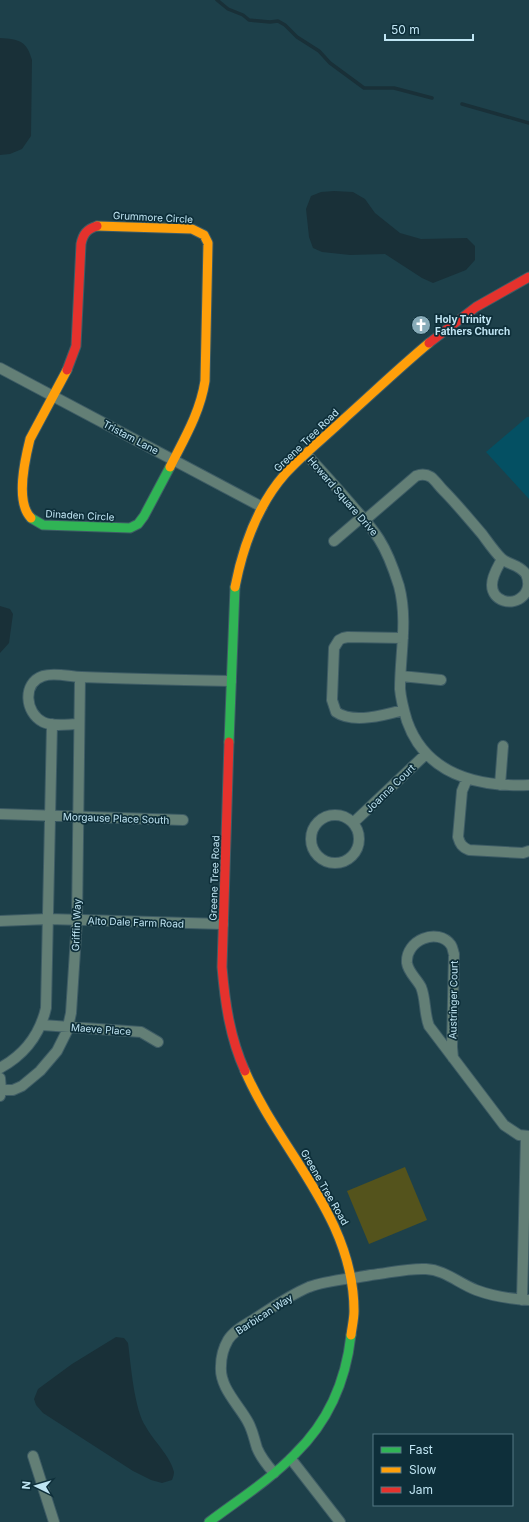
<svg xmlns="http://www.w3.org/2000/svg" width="529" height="1522" viewBox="0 0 529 1522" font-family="Inter,sans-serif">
<rect width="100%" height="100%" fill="#1d404a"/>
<path fill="#045063" d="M527,417H529V499L486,452Z"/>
<path fill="#54531c" d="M405,1167L427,1220L369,1244L347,1191Z"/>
<path fill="#193038" d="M0,38C19,39 27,41 32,60L31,136L22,149L10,154L0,155Z
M334,191L353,192L365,199L375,213L400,233L421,239L467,238L475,246V260L466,270L433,283L422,278L385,254L350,255L322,252L313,248L309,237L306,209L311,196L321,192Z
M0,606L10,609L13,614L9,643L0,653Z
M116,1337L124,1338L128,1343C131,1365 134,1409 146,1427C153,1440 171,1457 174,1472C174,1475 173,1477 172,1480L162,1483L151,1480L133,1471L43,1413L36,1405L34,1399L38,1389L72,1364Z"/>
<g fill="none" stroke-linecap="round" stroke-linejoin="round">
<path stroke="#193038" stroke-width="3.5" d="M217,0L228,9L243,15L249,20L270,22L278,21L285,25L297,37L319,51L330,63L364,88H394L432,98
M462,104L529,123"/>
<g stroke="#3e5c65" stroke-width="12">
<path id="street" d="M0,368L262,507
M306,454C321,470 336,487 350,503C360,515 371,526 379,539C388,553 394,570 399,586C408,620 400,655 400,689C401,700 404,711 407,721C426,775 478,787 529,785
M365,520L416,476C421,474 426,474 431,477C435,480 439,486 443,490C457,504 469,519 482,534C488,542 494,551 501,558C508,565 519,564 526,574C529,581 529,590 523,596C512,607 492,601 492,585C492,575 498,567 502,559
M334,541L362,517
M403,638L348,637L343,638L339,640L334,648L332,700L336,712C353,724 385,715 403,710
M401,676L441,680
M79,724C68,724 53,727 43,722C25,713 22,683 43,676C55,672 70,677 82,677C132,679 181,680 231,681
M467,779L462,791L458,837C460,844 462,847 469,850L523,853L529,851
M500,785L503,746
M0,814L183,820
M311 839a24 24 0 1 1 48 0a24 24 0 1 1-48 0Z
M353,823L426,754
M0,921L48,919L223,924
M42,1025L141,1032L158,1042
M453,1058L452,1047L454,954C453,952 453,948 451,945C438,927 405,940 407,963C408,972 417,979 421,987C426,999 424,1013 429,1026L504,1125L519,1135L529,1136
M0,1068C24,1055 40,1034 46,1008L52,724
M0,1078L1,1090L0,1096
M1,1090H13L22,1086L40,1071L57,1051L67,1031L71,1013L77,920L80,677
M522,1300L526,1136
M33,1456L54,1522
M291,1459L340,1522
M274,1473C267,1465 261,1458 257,1448C254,1439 253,1431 248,1422C239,1405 219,1387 221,1366C221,1358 224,1347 228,1340C234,1330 247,1324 256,1318C273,1307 290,1295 309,1287C328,1280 351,1279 371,1275C389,1273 408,1268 426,1269C445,1270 458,1283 476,1290C492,1296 511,1299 529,1300"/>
</g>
<g stroke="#3e5c65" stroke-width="11">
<path id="fast" d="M31,518L43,525L130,528L138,524L144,516L170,467
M229,742L235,587
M209,1522C238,1500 270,1480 295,1454C328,1422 346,1380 351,1335"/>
</g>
<g stroke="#3e5c65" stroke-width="11">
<path id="slow" d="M97,226L192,229L204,235L208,243L205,381C200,413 184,439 170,467
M31,518C15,502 25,459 30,439L67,370
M235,587C243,546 257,506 285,474C303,454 325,437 345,418C373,393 400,367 429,343
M245,1071C280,1152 354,1217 354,1311C354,1319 352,1327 351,1335"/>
</g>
<g stroke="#3e5c65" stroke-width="11">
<path id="jam" d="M429,343L476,307L529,277
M67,370L76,346L81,244C83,234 87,229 97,226
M229,742L222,967C225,1003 230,1038 245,1071"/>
</g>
<use href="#street" stroke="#637f76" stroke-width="10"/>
<use href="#fast" stroke="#30b455" stroke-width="9"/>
<use href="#slow" stroke="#ff9f0a" stroke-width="9"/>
<use href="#jam" stroke="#e5322d" stroke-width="9"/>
</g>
<defs>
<g id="church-disc" transform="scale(1)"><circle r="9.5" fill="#87abb8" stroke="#0e2f3a"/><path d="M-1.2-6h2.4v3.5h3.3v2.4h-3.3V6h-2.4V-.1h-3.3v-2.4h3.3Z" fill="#fff"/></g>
</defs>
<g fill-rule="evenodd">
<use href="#church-disc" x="421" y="325"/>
</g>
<g text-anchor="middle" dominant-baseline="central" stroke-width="3.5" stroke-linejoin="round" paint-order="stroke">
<g font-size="10" fill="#c0e5f3" stroke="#0e2f3a">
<text transform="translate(153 217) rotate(3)">Grummore Circle</text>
<text transform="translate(131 437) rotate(28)">Tristam Lane</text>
<text transform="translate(306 440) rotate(-44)">Greene Tree Road</text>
<text transform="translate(343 496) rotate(49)">Howard Square Drive</text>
<text transform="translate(80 515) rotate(3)">Dinaden Circle</text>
<text transform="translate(390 788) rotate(-44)">Joanna Court</text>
<text transform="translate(116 818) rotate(2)">Morgause Place South</text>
<text transform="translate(214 878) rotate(-88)">Greene Tree Road</text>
<text transform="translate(136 922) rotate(2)">Alto Dale Farm Road</text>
<text transform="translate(76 925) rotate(-88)">Griffin Way</text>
<text transform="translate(453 1000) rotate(-89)">Austringer Court</text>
<text transform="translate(101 1029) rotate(4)">Maeve Place</text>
<text transform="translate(325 1187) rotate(60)">Greene Tree Road</text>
<text transform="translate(264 1314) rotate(-33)">Barbican Way</text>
</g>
<g font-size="10" font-weight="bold" fill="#c0e5f3" stroke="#0e2f3a" text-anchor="start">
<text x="435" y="319">Holy Trinity<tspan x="435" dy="12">Fathers Church</tspan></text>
</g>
</g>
<rect x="373" y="1434" width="140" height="72" fill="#0e2f3a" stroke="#557884"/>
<rect x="381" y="1447" width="20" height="6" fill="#30b455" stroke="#557884"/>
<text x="409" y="1454" font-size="12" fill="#c0e5f3">Fast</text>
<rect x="381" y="1467" width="20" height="6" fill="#ff9f0a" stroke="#557884"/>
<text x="409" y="1474" font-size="12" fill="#c0e5f3">Slow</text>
<rect x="381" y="1487" width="20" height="6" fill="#e5322d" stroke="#557884"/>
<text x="409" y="1494" font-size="12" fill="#c0e5f3">Jam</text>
<g transform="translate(36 1486) rotate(275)" stroke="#0e2f3a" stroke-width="3" paint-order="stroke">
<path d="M0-3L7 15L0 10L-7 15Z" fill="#c0e5f3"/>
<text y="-6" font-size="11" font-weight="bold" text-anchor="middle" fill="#c0e5f3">N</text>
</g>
<path d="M385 34v6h88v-6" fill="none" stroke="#c0e5f3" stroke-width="2"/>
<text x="391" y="34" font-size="12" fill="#c0e5f3" stroke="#0e2f3a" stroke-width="3" paint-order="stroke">50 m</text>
</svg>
